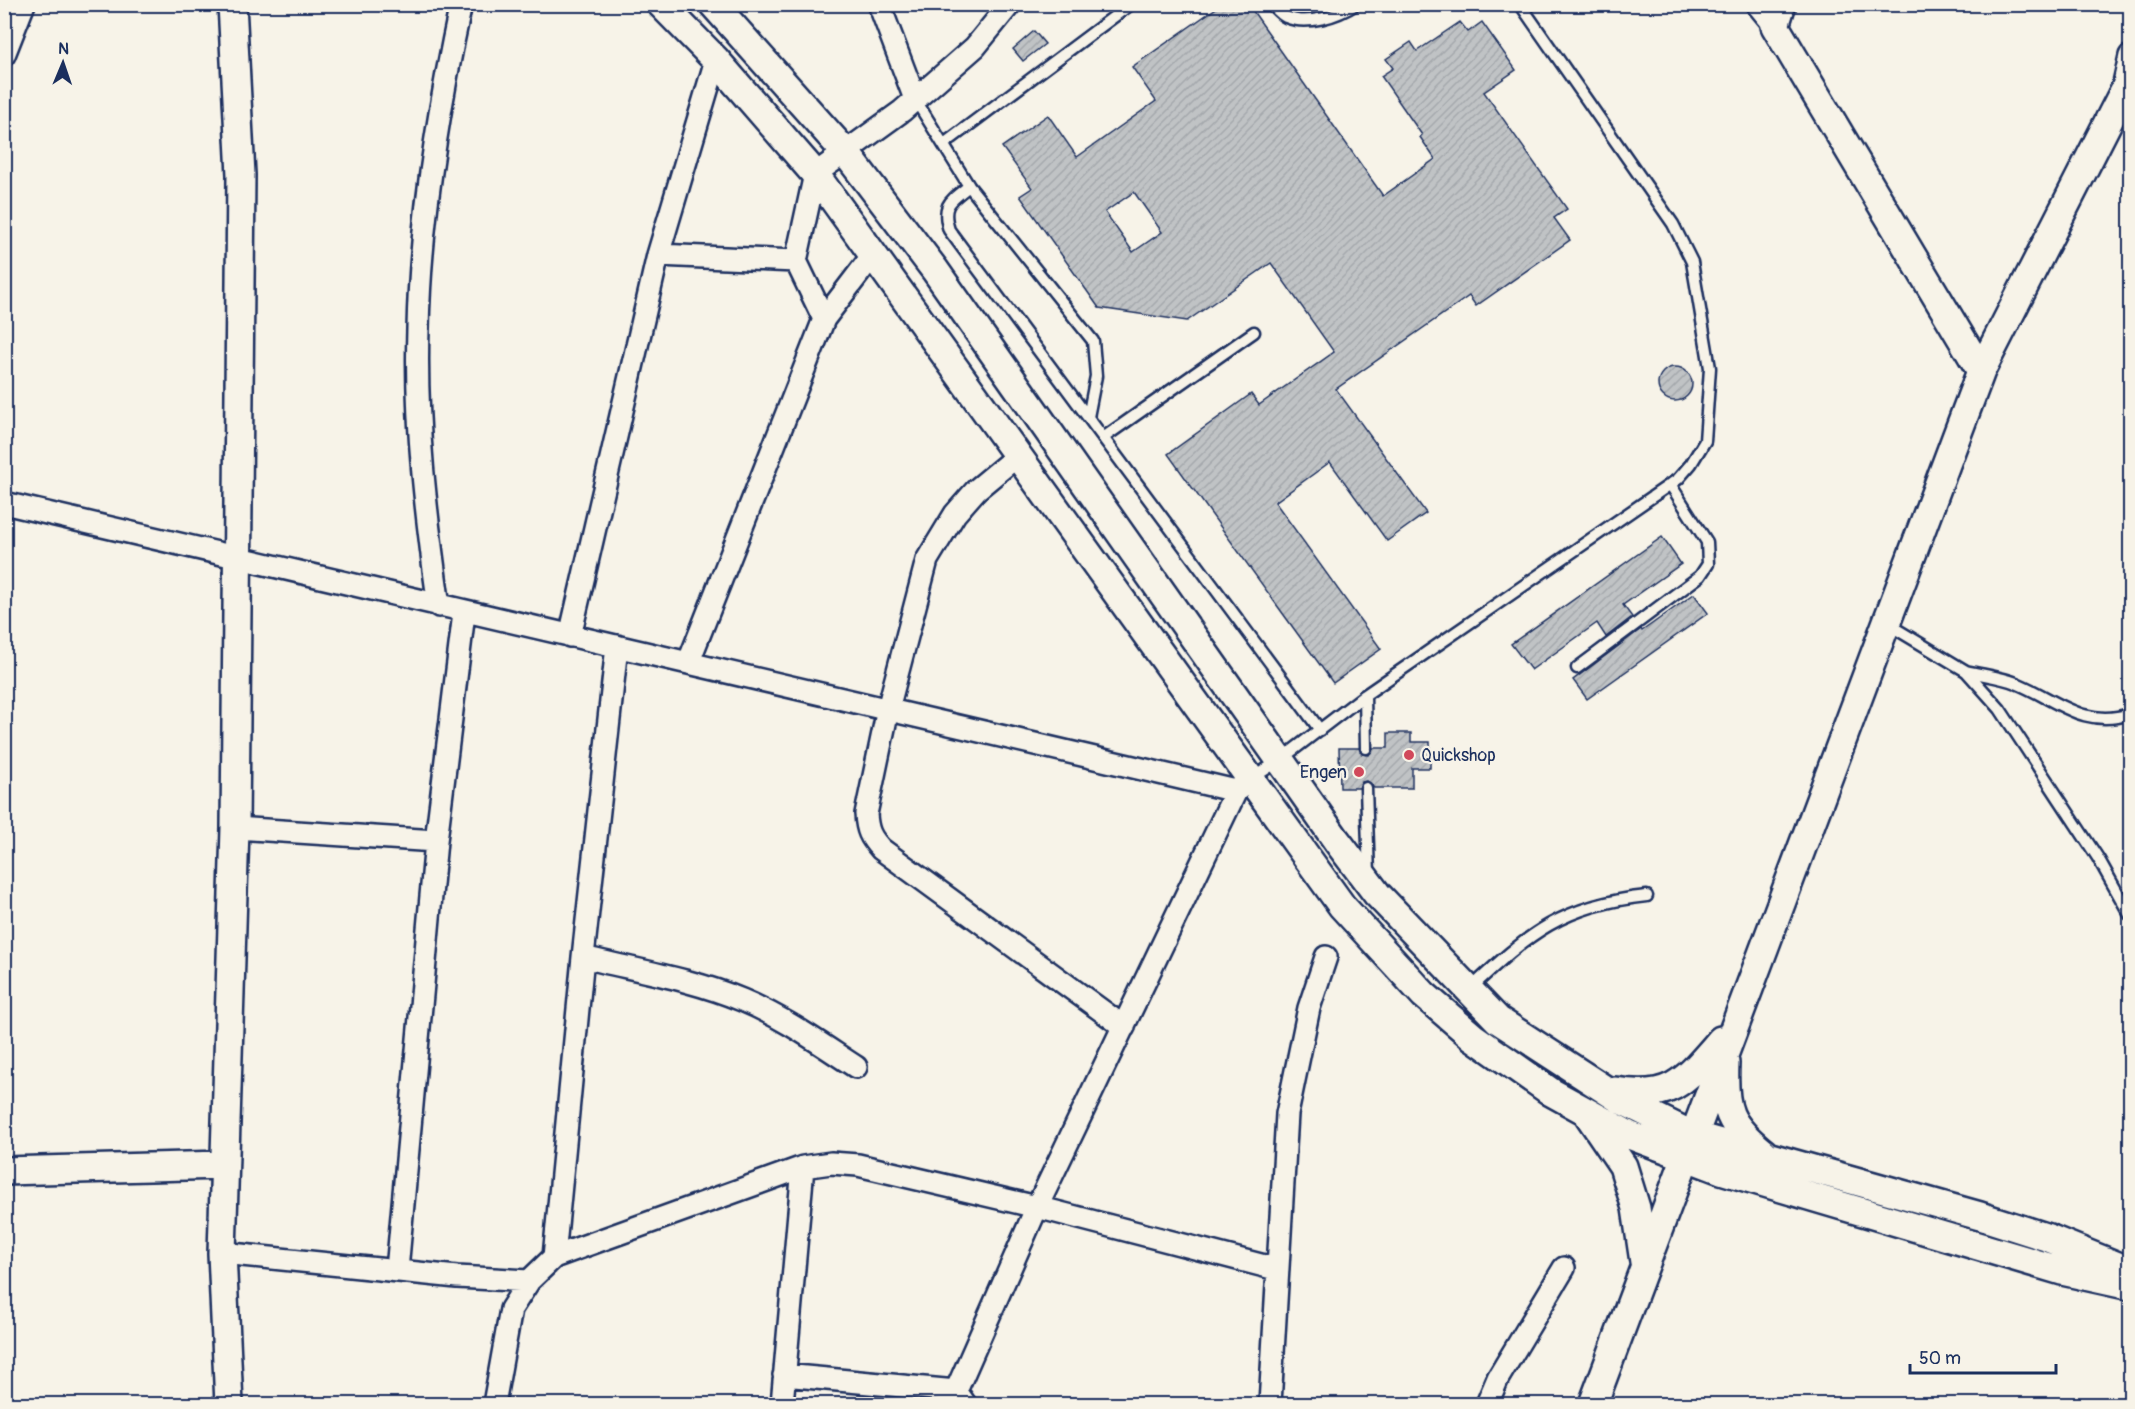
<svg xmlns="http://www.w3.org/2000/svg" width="2135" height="1409" viewBox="0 0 2135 1409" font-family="Pangolin,sans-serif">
<defs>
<pattern id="building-hatch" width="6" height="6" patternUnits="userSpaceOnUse" patternTransform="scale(1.5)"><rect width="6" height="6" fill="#c0c3c5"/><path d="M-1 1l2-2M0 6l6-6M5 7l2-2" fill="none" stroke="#a4a8ac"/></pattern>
</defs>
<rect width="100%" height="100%" fill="#f7f3e8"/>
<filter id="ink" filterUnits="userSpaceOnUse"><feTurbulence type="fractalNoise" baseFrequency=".0167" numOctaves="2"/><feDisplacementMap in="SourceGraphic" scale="12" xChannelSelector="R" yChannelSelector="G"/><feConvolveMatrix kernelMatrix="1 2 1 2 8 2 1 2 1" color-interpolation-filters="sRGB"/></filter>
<g filter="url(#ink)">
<path fill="url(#building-hatch)" stroke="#1b2f5e" stroke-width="1.5" fill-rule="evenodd" d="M1222,4H1248L1383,196L1435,159L1420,137L1422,135L1381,76L1393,68L1386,59L1411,42L1417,51L1460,22L1468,32L1482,22L1516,70L1484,92L1567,209L1554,218L1570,240L1476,306L1469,296L1336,389L1426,513L1387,541L1330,462L1275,502L1381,649L1333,683L1168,454L1251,394L1259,405L1334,352L1271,263L1187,321L1099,308L1020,196L1032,188L1002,147L1048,115L1077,157L1156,101L1132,67ZM1134,192L1162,232L1133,252L1105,212Z
M1034,31L1045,44L1023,61L1013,49Z
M1658 384a17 17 0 1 1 34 0a17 17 0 1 1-34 0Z
M1662,537L1681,564L1623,605L1632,617L1606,637L1597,623L1531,670L1511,644Z
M1694,594L1708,613L1587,699L1573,680L1641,629L1642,631Z
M1388,733H1411V742H1430V768H1412V788H1374L1366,781L1362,782L1359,788H1340L1339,748H1359L1362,754L1369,755L1373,748H1388Z"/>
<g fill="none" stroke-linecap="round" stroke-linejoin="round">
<g stroke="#1b2f5e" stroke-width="15">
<path id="service" d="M1271,4C1275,8 1281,15 1286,17C1307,26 1338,16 1356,4
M915,99L969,186L1093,341L1096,376L1088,417
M944,144L1131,4
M969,186C950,201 941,205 949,230L1320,730
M1103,438L1254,332
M1886,623L1966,671L2000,709L2098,858L2130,915
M1577,668L1700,576L1708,564L1707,542L1670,484
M1966,671C1982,675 2001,677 2016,683C2056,699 2083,729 2130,714
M1365,695L1366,748
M1251,779L1280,760L1365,695L1678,479L1691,464L1705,441L1710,368L1692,262L1673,224L1520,4
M1366,788L1369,875
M1470,989C1529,933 1563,905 1647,896"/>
</g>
<g stroke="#1b2f5e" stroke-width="26">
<path id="minor" d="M879,4L915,99
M1757,4L1775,26
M4,55L24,4
M2122,92L2130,56
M658,255L796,261
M824,319L796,261L815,174L902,111L975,47L1010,4
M1017,456L976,490L955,514L927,560L888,709L866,814C867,830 870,837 881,849L1124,1027
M4,503L1236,791L1251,779
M439,606C426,515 415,422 418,329C420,221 438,111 461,4
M570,636L658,255L716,60
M689,661L824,319L872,256
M235,828L436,841
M583,957C635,970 692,979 742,1000C783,1017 819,1043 856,1067
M222,1253L457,1277L529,1281
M554,1257L803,1167L831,1163L858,1165L1037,1207L1276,1269
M397,1270L436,841L464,613
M784,1375L956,1391L965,1404
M956,1391L1037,1207L1236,791
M494,1404L511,1309L529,1281L554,1257L583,957L617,646
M782,1404L803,1167
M1270,1404L1287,1114L1309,1008L1326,957
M1487,1404L1498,1378L1564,1268"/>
</g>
<g stroke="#1b2f5e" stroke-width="32">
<path id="tertiary" d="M661,4L716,60L815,174L1342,906L1424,995L1473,1037L1551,1092L1629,1135L1721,1170L2062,1271L2130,1286
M713,4L846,153L935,270L1337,841L1377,894L1498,1020L1621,1100L1692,1135L1980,1216L2049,1238L2130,1271
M1782,4L1775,26L1981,371
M1725,1063C1723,1110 1728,1124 1764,1153
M1615,1091C1672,1101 1686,1080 1721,1040
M1589,1116L1623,1166L1636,1208L1644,1262
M4,1171L223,1165
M229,1404L222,1253L235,828L241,175L232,4
M1593,1404L1981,371L2130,79"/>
</g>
<use href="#service" stroke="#f7f3e8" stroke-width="10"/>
<use href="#minor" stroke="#f7f3e8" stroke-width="21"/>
<use href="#tertiary" stroke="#f7f3e8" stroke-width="27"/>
</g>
</g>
<g fill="#d1495b" stroke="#f7f3e8" stroke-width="2">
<circle cx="1409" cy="755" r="6"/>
<circle cx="1359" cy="772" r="6"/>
</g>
<g text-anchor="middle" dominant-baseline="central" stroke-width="4.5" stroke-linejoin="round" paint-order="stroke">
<g font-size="18" fill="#1b2f5e" stroke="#f7f3e8" text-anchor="start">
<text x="1421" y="755">Quickshop</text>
<text x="1347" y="772" text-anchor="end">Engen</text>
</g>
</g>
<rect width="2135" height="1409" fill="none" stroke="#f7f3e8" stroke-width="24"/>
<rect x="12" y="12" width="2111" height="1385" fill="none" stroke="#1b2f5e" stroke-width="2" filter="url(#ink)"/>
<g transform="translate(63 63) rotate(2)" stroke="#f7f3e8" stroke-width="4.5" paint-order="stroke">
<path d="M0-4.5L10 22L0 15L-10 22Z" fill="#1b2f5e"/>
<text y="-9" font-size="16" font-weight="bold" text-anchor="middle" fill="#1b2f5e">N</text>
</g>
<path d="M1910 1364v9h146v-9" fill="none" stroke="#1b2f5e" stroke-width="3"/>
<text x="1919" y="1364" font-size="18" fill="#1b2f5e" stroke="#f7f3e8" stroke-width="4.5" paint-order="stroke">50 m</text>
</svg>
